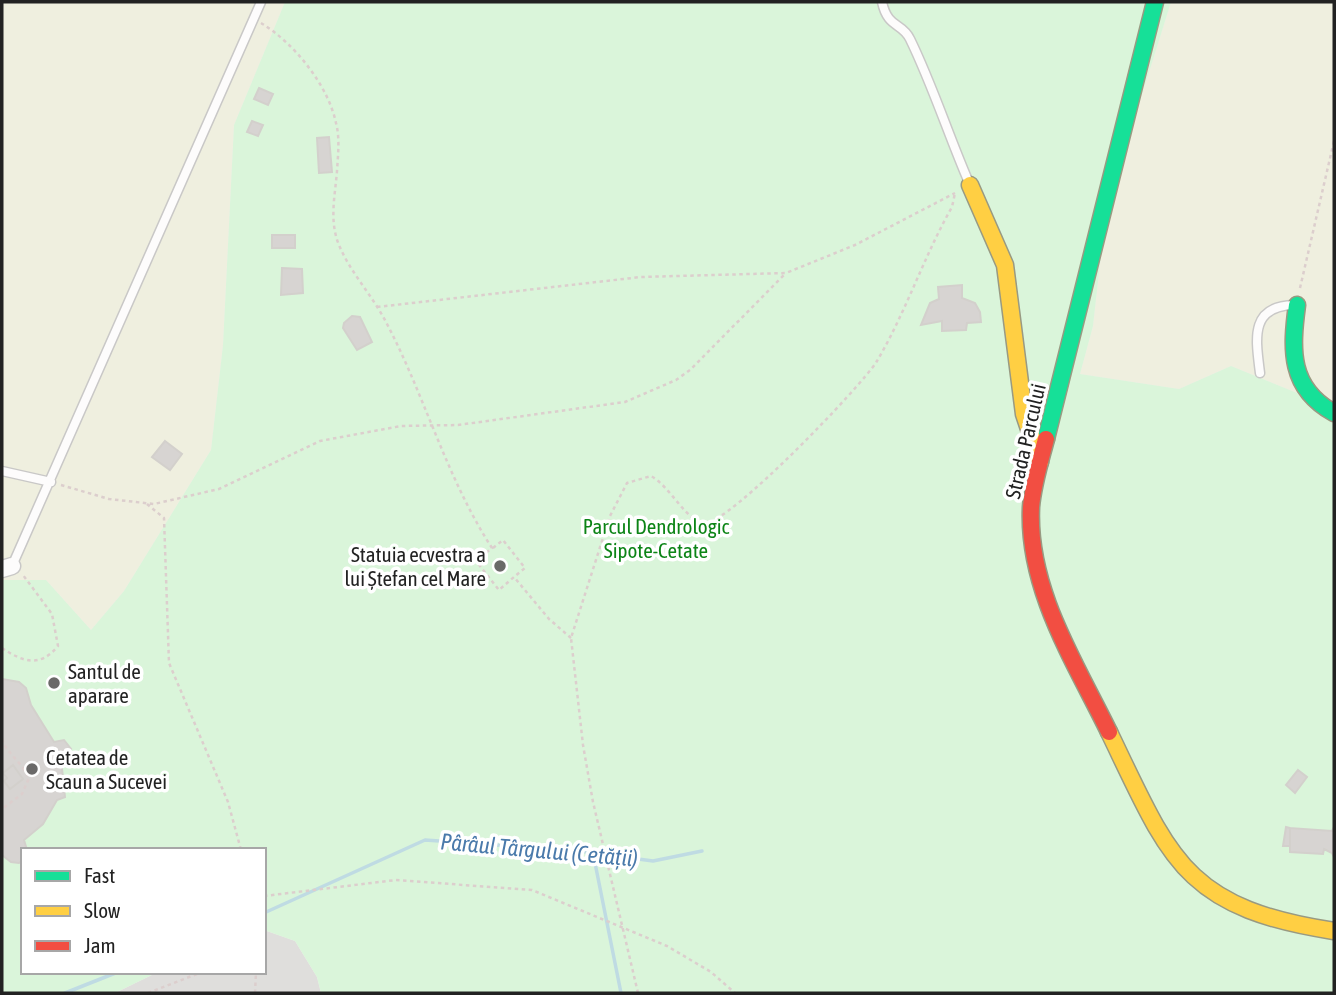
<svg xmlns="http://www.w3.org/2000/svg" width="1336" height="995" viewBox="0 0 1336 995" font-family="'Asap Condensed',sans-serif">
<rect width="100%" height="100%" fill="#f0eeeb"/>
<path fill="#dfdedc" d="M264,930L295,941L317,977L321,993H115L158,972H264Z"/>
<path fill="#efefdf" d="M2,2H285L234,125L223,345L211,450L124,591L91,630L46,580H2Z
M1171,2H1334V408L1231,366L1179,389L1080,374L1093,326L1106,210Z"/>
<path fill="#daf5da" d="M285,2H1171L1106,210L1093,326L1080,374L1179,389L1231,366L1334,408V993H321L317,977L295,941L264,930V850H23V972H158L115,993H2V580H46L91,630L124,591L211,450L223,345L234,125Z"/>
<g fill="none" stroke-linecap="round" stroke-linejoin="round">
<path stroke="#bfdbe3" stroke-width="3.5" d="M593,853L621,993
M264,913L425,840L579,851L653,861L702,851
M65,993L118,972"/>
</g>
<path fill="#d7d4d2" stroke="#d3d0cc" stroke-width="2" d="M259,88L273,94L268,105L254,99Z
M252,121L263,125L258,136L247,132Z
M329,137L332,172L319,173L317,138Z
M272,235H295V248H272Z
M282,268L302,269L303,293L281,295Z
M962,285V298L975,303L980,312L981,322L967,323L966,330L942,331V321L921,325L930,303L939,299L938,287Z
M352,316L360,317L372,342L357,350L343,328L344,323Z
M165,441L182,454L170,470L152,457Z
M2,679L19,682L26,688L31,705L54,742L64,740L71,749L61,759L65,797L57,800L43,824L24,840L27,850H23V860L19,863L11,862L2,855Z
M13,765L23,779L10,789L4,781L7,778L3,773Z
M1298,770L1307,777L1295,793L1286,785Z
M1286,827L1290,828V846H1283Z
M1334,827V857L1332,853L1324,849L1323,854L1290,852V828L1332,831Z"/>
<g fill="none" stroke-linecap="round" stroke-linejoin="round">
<g stroke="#c9c8c7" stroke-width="11">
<path id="lane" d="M882,2C888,29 902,22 910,39C933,86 949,137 970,185
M1260,373C1256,340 1249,306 1294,305
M2,471L51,482
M12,566L261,2"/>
</g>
<g stroke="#c9c8c7" stroke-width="19">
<path id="street" d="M2,569L12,566"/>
</g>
<g stroke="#999a82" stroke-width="19">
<path id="fast" d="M1297,305C1291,350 1289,388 1334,413
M1046,439L1155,2"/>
</g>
<g stroke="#999a82" stroke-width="19">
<path id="slow" d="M970,185L1005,265L1024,414L1040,462
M1109,732C1170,859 1184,908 1334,931"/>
</g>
<g stroke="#999a82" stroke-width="19">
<path id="jam" d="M1046,439C1040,462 1033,484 1031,507C1027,589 1075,662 1109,732"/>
</g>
<path stroke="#dccecd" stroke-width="2.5" stroke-dasharray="3.5 3.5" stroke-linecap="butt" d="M261,23C294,43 328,85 336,123C340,138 338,155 337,171C335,196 329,221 339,245C350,272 372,295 386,322C425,396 446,477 492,548L476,561L499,590L514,577L549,619L571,638
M1300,288L1334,141
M377,307L641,277L786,273L855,245L955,193
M61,485L109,499L154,504L219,489L320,441L401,426L458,425L625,402L676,380L690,370L786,273
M147,504L164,518L169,663L228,802L241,850
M493,548L503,540L525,568L514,577
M2,648C23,662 40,668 58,646L52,614L23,575
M2,739C7,754 22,762 29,778L22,794L2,809
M264,896L396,880L532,890L667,946L711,972L735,993
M148,993L202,972
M255,993L256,972
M638,993L593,802L583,745L571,638L610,516L627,483L651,476C671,487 687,523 705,523C730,523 861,387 877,361C906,312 924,256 952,207L955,193"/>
<use href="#lane" stroke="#fdfcfc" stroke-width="8"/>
<use href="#street" stroke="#fdfcfc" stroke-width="16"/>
<use href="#fast" stroke="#16e098" stroke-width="16"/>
<use href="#slow" stroke="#ffcf43" stroke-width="16"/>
<use href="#jam" stroke="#f24e42" stroke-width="16"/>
</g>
<g fill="#6a6968" stroke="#fff" stroke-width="2.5">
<circle cx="500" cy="566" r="7"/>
<circle cx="54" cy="683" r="7"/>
<circle cx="32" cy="769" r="7"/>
</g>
<g text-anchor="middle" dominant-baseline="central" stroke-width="7" stroke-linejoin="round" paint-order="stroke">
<g font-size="21" fill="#222" stroke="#fff">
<text transform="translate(1025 441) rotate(-77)">Strada Parcului</text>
</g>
<g font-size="21" fill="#0c8416" stroke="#fff">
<text x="656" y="526">Parcul Dendrologic<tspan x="656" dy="24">Sipote-Cetate</tspan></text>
</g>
<g font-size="21" fill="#222" stroke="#fff" text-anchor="start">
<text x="486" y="554" text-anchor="end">Statuia ecvestra a<tspan x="486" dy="24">lui Ștefan cel Mare</tspan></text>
<text x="68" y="671">Santul de<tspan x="68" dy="24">aparare</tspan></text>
<text x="46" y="757">Cetatea de<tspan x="46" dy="24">Scaun a Sucevei</tspan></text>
</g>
<g font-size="23" font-style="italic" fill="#4a7aab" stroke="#fff">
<text transform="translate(539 850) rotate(5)">Pârâul Târgului (Cetății)</text>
</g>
</g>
<rect width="1336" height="995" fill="none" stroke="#222222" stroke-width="7"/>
<rect x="21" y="848" width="245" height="126" fill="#ffffff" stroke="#a7a7a7" stroke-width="2"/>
<rect x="35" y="871" width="35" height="10" fill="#16e098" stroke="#a7a7a7" stroke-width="2"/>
<text x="84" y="883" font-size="21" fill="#222222">Fast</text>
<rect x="35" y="906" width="35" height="10" fill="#ffcf43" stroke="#a7a7a7" stroke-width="2"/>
<text x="84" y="918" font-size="21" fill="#222222">Slow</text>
<rect x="35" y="941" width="35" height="10" fill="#f24e42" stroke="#a7a7a7" stroke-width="2"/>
<text x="84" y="953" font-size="21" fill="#222222">Jam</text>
</svg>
